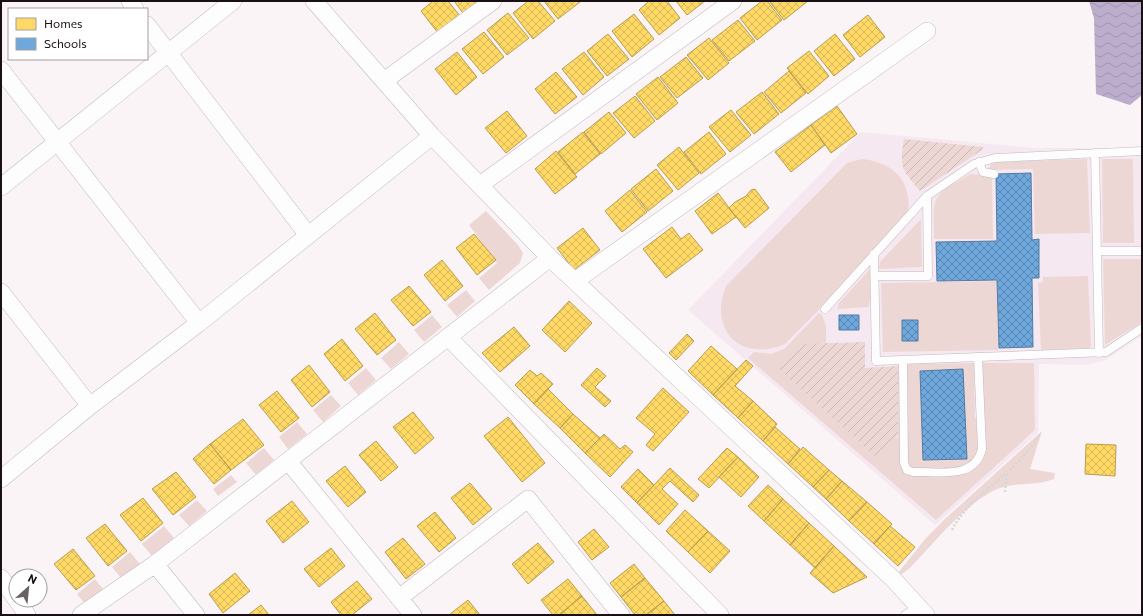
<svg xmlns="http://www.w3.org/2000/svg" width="1143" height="616" viewBox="0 0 1143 616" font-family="Commissioner,sans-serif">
<defs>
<pattern id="garden-furrows" width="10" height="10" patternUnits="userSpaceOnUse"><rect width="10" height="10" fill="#edd7d5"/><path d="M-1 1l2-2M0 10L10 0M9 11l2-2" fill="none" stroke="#cbb8b6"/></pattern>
<pattern id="water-waves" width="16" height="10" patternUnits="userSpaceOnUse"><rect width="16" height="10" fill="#bcadcd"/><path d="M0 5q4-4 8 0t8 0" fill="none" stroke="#a194af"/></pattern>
<pattern id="homes-cross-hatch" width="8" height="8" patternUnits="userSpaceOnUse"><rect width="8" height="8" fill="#ffd966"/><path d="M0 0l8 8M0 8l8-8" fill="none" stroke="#dab958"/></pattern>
<pattern id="schools-cross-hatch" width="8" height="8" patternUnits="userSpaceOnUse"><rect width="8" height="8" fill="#6fa8dc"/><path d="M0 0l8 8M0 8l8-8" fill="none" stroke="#5a87b1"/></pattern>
</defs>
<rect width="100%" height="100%" fill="#faf4f7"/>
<path fill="#f6e8f0" d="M861,132L1033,148H1142V336L1104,361L1085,365L1039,364L1038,433L935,525L688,310Z"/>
<path fill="#edd7d5" d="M862,159C898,163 914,185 907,221L785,344C741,363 708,330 726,286L847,163Z
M1087,159L1090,233L1035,234L1033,169L988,170L991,164L997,162Z
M1102,159H1133L1134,243H1103Z
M971,174L992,176L993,239H934C933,193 931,197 971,174Z
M486,211L518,245L523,253L520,263L489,290L479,278L497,263L469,225Z
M921,219L922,267L879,269L880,262Z
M1103,259H1142V322L1105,345Z
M870,269V300L868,307L837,309L839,303Z
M1088,276L1091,345L1090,348L1041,350L1038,283L1043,282V277Z
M997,281L998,350L883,352L881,283Z
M466,290L475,301L457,317L447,305Z
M819,313L822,315L826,326V343L898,439V366L910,364L974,363L975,418L983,420V363H1034L1035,430L936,520L748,358L754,352L771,354L784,349Z
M432,315L442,327L424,342L414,330Z
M399,342L409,354L391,369L381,358Z
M366,368L376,380L358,395L348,383Z
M331,395L341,406L323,422L313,410Z
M297,422L307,434L288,449L279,437Z
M1042,431L1030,469L1055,473L1054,479C1036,486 1018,482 1000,488C968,500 934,543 910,568L902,574L898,573L926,538L946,518Z
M264,448L274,460L256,475L246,463Z
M231,475L237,482L218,496L213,489Z
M197,500L207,511L189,526L179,515Z
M164,526L174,538L152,556L142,544Z
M130,552L140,564L122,579L112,567Z
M95,579L103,589L85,604L77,594Z"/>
<path fill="url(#garden-furrows)" d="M904,139L983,147L982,150L920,191C902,169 899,168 904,139Z
M865,342V368L898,366V435L876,457L779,369L801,344Z"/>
<path fill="url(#water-waves)" d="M1089,1H1142V95L1130,105L1096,94L1094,18Z"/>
<path fill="url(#homes-cross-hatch)" stroke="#ba9d4e" d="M433,1H448L460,16L438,33L421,11Z
M454,1H478L463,13Z
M528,1H538L555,21L533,39L513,13Z
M544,1H579L580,2L558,19Z
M649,1H667L680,18L659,35L639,10Z
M676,1H705L687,15Z
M762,1H767L782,20L757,40L740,18Z
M769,1H808L784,20Z
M508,13L529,38L507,55L487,30Z
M634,14L654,39L632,57L612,31Z
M868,15L885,37L860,57L843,35Z
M738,20L755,41L729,61L712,40Z
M484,32L504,57L483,74L462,49Z
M608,34L629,59L607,76L587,51Z
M835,34L855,59L834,76L814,51Z
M709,38L729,63L708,80L687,55Z
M809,51L829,76L808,94L787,68Z
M457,52L477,77L456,95L435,69Z
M584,52L604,77L583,95L562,69Z
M686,57L703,78L677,98L660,77Z
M789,71L806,93L781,113L764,92Z
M556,72L577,97L555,114L535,89Z
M658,77L678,103L657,120L636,94Z
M762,92L779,114L754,134L736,112Z
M635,96L655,121L634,138L613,113Z
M837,106L857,134L831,153L811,125Z
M731,110L751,135L730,152L709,127Z
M507,111L527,136L506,153L485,128Z
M609,112L626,133L601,154L584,132Z
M811,125L825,145L791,172L775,152Z
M583,132L600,154L575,174L558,152Z
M709,132L726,154L701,174L684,152Z
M679,147L699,173L678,190L657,165Z
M556,151L577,177L555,194L535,169Z
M656,169L673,191L648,211L631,189Z
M755,189L769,208L745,228L729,208L735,202L746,196L751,190Z
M630,190L647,212L622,232L605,211Z
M718,193L736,217L712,234L695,211Z
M672,227L681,239L689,233L703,250L666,278L643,249Z
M583,228L600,250L574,270L557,248Z
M474,234L496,260L477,275L456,248Z
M442,260L463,286L445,301L424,275Z
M409,286L431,312L413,326L391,300Z
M569,301L592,323L565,352L542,330Z
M375,313L396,340L377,355L355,329Z
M514,327L530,346L500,372L482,353Z
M687,334L694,341L676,360L669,353Z
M342,339L363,366L345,381L324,354Z
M711,346L737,369L713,395L688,371Z
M746,360L753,366L735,386L753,401L738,418L713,395Z
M309,365L330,392L312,407L291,380Z
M597,368L606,376L595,387L611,401L605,407L581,385Z
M530,370L537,376L541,373L553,384L534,404L515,385Z
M663,388L689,412L653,451L646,445L655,434L636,418Z
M548,389L573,414L560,428L534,404Z
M277,391L299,418L281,432L259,405Z
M753,401L777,424L763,441L738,418Z
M413,412L434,438L415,454L393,427Z
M573,414L600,438L585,453L560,428Z
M508,417L545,463L522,482L484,436Z
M243,419L264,445L231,470L210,444Z
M775,427L800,449L788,464L763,441Z
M604,434L620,449L625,445L633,452L610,477L585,453Z
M376,441L398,467L381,481L359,455Z
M210,444L231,470L214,484L193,459Z
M1086,444L1116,445L1115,476L1085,474Z
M803,447L829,470L813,487L788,464Z
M727,448L738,457L709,488L698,479Z
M738,457L759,477L741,497L719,477Z
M345,466L366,492L348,507L326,481Z
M670,468L699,495L693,502L670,481L662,489L678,504L659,525L637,503Z
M638,469L654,485L637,503L621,487Z
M829,470L842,481L826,499L813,487Z
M176,472L196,497L173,515L152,489Z
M842,481L867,502L849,521L826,499Z
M470,483L492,509L473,525L451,498Z
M768,485L783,499L764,521L748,506Z
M143,498L163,523L141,541L120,515Z
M783,499L809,523L790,545L764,521Z
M292,501L309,522L283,543L266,521Z
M867,502L892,524L874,544L849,521Z
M685,510L708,531L688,552L666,531Z
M435,512L456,538L439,552L417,526Z
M809,523L834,546L815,568L790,545Z
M105,524L127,551L108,566L86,538Z
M890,526L915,547L898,566L874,544Z
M594,529L609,547L592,560L578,542Z
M708,531L730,551L710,573L688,552Z
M403,538L425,564L406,579L385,552Z
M538,543L554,562L528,584L512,564Z
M834,546L867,577L833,593L810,573Z
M331,548L345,566L319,587L304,569Z
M73,549L95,576L76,590L54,564Z
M634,564L645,578L621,597L610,583Z
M235,573L250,591L223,613L209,594Z
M645,578L664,601L646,615H635L621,597Z
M568,579L582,596L559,615H553L541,600Z
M357,581L372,599L352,615H341L331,602Z
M582,596L597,615H559Z
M468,600L480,615H449Z
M664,601L675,615H646Z
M261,605L269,615H248Z"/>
<path fill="url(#schools-cross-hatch)" stroke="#557aa0" d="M1031,173L1032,240L1039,239V278H1032L1033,347L999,348L997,280L937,281L936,242L997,241L996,174Z
M839,315H859V330H839Z
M902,320H918V341H902Z
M963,369L967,459L923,460L920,371Z"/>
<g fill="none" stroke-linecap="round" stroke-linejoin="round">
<g stroke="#c1b9bd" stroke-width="9">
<path id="lane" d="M1095,153L1099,353
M979,162L983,172L994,174
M1097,251H1142
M874,254L876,361L1106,352L1142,328
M875,276H928L927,196
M825,309L927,196L974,164L995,158L1142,151
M903,360L904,463L907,470L913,472C939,471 975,480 982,449L978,357
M905,615L918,606"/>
</g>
<g stroke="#c1b9bd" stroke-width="18">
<path id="street" d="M130,1L135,9
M314,1L432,136L550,258L893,579L926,615
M147,25L308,235
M1,70L199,323
M384,81L493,1
M480,185L733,1
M1,187L233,1
M575,281L927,31
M1,292L90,406
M448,337L720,615
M288,461L413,615
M1,479L90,406L199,323L432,136
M155,564L196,615
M1,578L16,599
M399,598L528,499L621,615
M17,600L27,615
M81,615L155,564L550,258"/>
</g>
<path stroke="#d8d5d7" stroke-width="2.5" stroke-dasharray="2 2" stroke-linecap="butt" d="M1005,492L1007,472
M952,530C968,499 998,484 1021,459C1028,451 1034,443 1040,434"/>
<use href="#lane" stroke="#fefdfe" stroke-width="8"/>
<use href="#street" stroke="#fefdfe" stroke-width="17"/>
</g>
<rect width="1143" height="616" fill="none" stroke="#191015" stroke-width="4"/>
<rect x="8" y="8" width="140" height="52" fill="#ffffff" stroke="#a39fa1"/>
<rect x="16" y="18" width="20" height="12" fill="#ffd966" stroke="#a39fa1"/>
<text x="44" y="28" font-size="12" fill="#191015">Homes</text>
<rect x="16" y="38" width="20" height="12" fill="#6fa8dc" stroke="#a39fa1"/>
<text x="44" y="48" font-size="12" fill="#191015">Schools</text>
<g transform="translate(28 588) rotate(27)"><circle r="19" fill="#ffffff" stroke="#a39fa1"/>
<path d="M0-3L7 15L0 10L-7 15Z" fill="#686064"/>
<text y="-6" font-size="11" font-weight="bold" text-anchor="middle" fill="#191015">N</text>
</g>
</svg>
